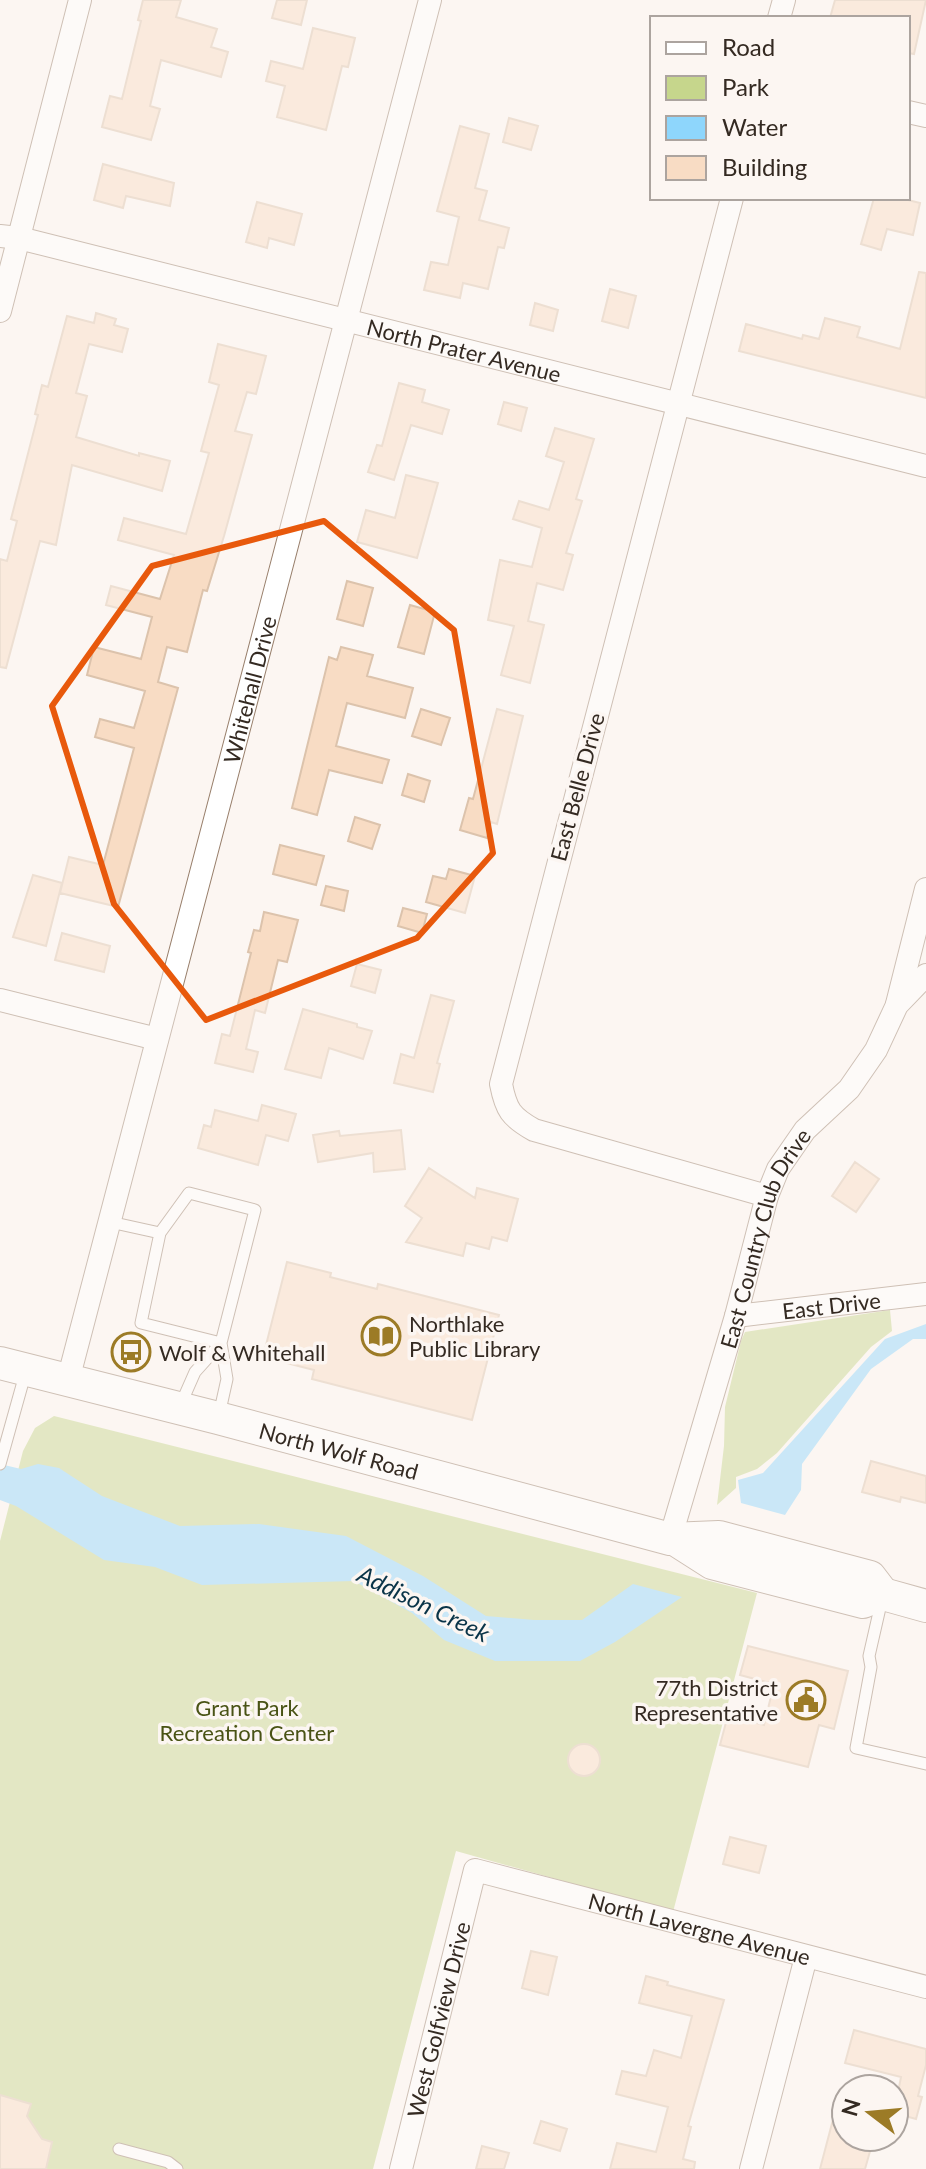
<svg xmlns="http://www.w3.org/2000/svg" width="926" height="2169" viewBox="0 0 926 2169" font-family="Lato,sans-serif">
<rect width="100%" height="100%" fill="#fcf6f2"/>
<path fill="#c6d68c" d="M890,1310L892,1331L871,1347L777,1453L757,1469L736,1477V1488L717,1505L724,1446L725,1407L741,1341L745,1332Z
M54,1416L757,1593L673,1912L456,1851L373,2169H0V1541L23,1451L35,1428Z"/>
<path fill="#8ed6fc" d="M926,1324V1339H913L871,1369L802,1464L801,1490L785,1515L741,1503L738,1480L763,1473L885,1339Z
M0,1464L21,1469L38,1464L59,1468L102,1496L180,1526L259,1524L346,1536L423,1576L486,1616L534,1620H582L633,1584L682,1597L615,1642L580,1661H495L444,1640L412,1613L354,1581L202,1585L155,1567L104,1560L16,1506L0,1500Z"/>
<path fill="#f8dcc4" stroke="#dcc3ac" stroke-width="2" d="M143,0H181L176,17L217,29L211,47L228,52L221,77L161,60L150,106L160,109L151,140L102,127L110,96L122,99L141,21L138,20Z
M277,0H307L301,25L272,18Z
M835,0H926L914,54L908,53V18H830Z
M313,28L355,38L348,67L342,66L326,130L277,117L285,86L266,81L271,61L303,69Z
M509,118L538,126L531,150L503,142Z
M460,126L489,134L475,188L487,191L479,220L509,228L504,248L498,247L488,289L463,283L460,298L424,290L431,262L448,265L459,217L437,211Z
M103,164L174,183L170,206L126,196L123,208L94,200Z
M874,198H900L920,203L913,235L887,229L881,250L861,244Z
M257,202L302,214L294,245L269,238L267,248L246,242Z
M919,272L926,273V398L739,351L746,324L802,339L803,335L819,339L825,318L860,327L857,337L900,349Z
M610,289L636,296L628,328L602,321Z
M535,303L558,310L553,331L530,325Z
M96,313L116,319L114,325L128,329L122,352L89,344L76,393L87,396L76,437L139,456V453L170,461L162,491L72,465L56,545L40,541L6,668L0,667V559L7,561L17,521L11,519L38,415L35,414L42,385L48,387L67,316L94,323Z
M218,344L266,356L256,394L247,392L235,431L252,435L224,536L207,591L203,590L187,652L167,647L158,682L178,688L118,907L60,893L69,857L103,865L134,748L95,737L100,719L134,728L145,691L87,675L94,647L141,659L152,617L106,605L111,586L160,599L174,555L118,540L124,518L186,534L209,453L201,451L219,385L209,382Z
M399,383L425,390L422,402L449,410L442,434L411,425L394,480L368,472L377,445L382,446Z
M504,402L527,408L521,431L498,424Z
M555,428L594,439L576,499L582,501L566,553L573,555L563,590L537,583L528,621L544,625L530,683L501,675L514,626L488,620L500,560L532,567L542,528L513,519L519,501L549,510L564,462L546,456Z
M406,475L438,483L417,558L357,542L366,510L395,518Z
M347,581L373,588L363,626L337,619Z
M410,605L435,612L424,654L398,647Z
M341,647L373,655L367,676L413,688L405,718L347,703L336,746L389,760L382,783L329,770L317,815L292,808L329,657L337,660Z
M421,709L450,718L441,745L412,736Z
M497,709L523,716L497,824L491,822L487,838L460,830L469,798L473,799Z
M408,774L430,781L424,802L402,795Z
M355,817L380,825L372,849L348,841Z
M280,845L324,856L316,885L273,874Z
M449,869L475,876L465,913L426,902L433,876L446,879Z
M33,875L62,883L46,946L13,937Z
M326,886L348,891L344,911L321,905Z
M403,908L427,914L422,933L398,926Z
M264,912L298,920L287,962L278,960L265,1013L255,1010L246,1049L258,1052L253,1072L215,1063L222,1034L230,1036L251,953L248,952L254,930L260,931Z
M62,933L110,946L104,972L55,960Z
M357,964L381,970L375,993L351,986Z
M431,995L454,1001L437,1063L440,1064L433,1092L394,1083L401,1054L414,1058Z
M303,1009L357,1024V1027L372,1031L363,1059L329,1048L321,1078L285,1069Z
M262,1105L296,1114L288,1141L266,1135L258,1165L198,1148L204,1125L211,1127L215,1110L258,1121Z
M401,1130L405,1169L374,1172L373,1153L318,1162L313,1135L339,1131L340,1136Z
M855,1162L879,1179L856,1212L832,1196Z
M429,1168L475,1198L477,1188L518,1199L507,1241L492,1237L489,1249L466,1243L463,1256L406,1242L422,1218L405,1206Z
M287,1262L331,1273L330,1277L377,1289L378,1284L499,1315L472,1420L312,1379L314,1370L263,1357Z
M871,1461L926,1476V1503L901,1497L900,1502L862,1492Z
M748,1646L848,1671L834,1729L819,1725L808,1767L720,1745L728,1715L764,1725L774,1684L740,1675Z
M568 1760a16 16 0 1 1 32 0a16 16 0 1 1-32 0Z
M730,1837L766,1846L759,1873L723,1864Z
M531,1951L557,1957L548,1995L522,1988Z
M646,1976L668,1982L667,1985L724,2000L688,2126L691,2127L683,2159L695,2162L694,2169H610L617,2143L656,2152L668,2107L616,2094L622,2071L646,2076L654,2050L681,2058L692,2016L639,2003Z
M854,2030L926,2049V2065L918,2096L922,2097L916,2119L894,2113L901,2077L845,2063Z
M840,2093L846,2094V2137H874L865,2169H820Z
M0,2095L31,2104L27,2116L42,2139L52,2142L46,2169H0Z
M541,2121L567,2129L560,2151L534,2143Z
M482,2146L509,2153L504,2169H476Z"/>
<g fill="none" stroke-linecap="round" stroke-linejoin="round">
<g stroke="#987f6b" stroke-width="13">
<path id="service" d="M110,1222L160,1233L189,1193L255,1210L221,1343L227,1379L219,1415
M160,1233L141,1323L221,1343
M180,1406L195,1372L221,1343
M0,1464L26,1371
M882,1599L869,1656L871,1667L856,1748L926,1764
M119,2149L168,2162L177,2169"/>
</g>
<g stroke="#987f6b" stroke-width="24">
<g id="minor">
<path d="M779,18L784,0"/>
<path d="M908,112L926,116"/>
<path d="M732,198L501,1084C506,1110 511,1117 534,1130L767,1196"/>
<path id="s1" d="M0,236L19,238L926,466"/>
<path d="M0,311L80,0"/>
<path d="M0,1000L157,1039"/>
<path d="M897,1004L926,889"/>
<path id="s2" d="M736,1316L926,1294"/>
<path id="s3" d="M68,1380L430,0"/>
<path id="s4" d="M670,1539L736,1316L767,1196L778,1169L805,1130L849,1089L876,1050L897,1005L926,975"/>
<path id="s5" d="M401,2169L475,1870L926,1987"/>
<path d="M751,2169L806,1957"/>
</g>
</g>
<g stroke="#987f6b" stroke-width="34">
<g id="secondary">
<path id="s6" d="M0,1363L218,1418L670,1539L719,1537L753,1546L870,1577L883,1594"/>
<path d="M676,1540L712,1563L863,1602L883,1594L926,1606"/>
</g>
</g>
<use href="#service" stroke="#fff" stroke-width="11"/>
<use href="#minor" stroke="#fff" stroke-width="22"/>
<use href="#secondary" stroke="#fff" stroke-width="32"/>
</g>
<path d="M0 0H926V2169H0ZM324,521L454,630L493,853L417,938L206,1020L114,904L52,706L152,566Z" fill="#fcf6f2" fill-opacity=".55" fill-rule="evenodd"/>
<path fill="none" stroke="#e8590c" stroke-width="6" stroke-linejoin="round" d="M324,521L454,630L493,853L417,938L206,1020L114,904L52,706L152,566Z"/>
<defs>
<g id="library-ring" transform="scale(2)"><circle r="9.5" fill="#fcf6f2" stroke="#9c7b26" stroke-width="1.5"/><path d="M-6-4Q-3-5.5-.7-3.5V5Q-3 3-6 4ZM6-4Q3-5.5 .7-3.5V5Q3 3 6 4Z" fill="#9c7b26"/></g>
<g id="bus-ring" transform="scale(2)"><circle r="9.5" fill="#fcf6f2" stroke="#9c7b26" stroke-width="1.5"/><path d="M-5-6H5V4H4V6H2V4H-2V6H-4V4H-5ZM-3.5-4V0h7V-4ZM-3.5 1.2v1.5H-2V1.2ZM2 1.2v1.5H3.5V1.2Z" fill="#9c7b26"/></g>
<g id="civic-ring" transform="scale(2)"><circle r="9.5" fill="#fcf6f2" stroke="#9c7b26" stroke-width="1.5"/><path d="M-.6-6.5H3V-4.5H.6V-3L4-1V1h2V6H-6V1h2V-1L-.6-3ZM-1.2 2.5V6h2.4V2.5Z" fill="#9c7b26"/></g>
</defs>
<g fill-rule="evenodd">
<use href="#library-ring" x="381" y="1336"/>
<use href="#bus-ring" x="131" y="1352"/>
<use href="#civic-ring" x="806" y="1700"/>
</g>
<g text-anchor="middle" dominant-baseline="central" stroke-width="7" stroke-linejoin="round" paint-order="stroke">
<g font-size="22" fill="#342a22" stroke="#fcf6f2">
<text stroke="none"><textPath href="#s1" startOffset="478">North Prater Avenue</textPath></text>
<text stroke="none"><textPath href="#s3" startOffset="714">Whitehall Drive</textPath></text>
<text transform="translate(577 787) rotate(-75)">East Belle Drive</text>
<text stroke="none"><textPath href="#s4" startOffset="316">East Country Club Drive</textPath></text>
<text stroke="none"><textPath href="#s2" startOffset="96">East Drive</textPath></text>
<text stroke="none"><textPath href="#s6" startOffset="350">North Wolf Road</textPath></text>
<text stroke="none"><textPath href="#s5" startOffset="540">North Lavergne Avenue</textPath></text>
<text stroke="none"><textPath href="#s5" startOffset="154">West Golfview Drive</textPath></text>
</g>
<g font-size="22" fill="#342a22" stroke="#fcf6f2" text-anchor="start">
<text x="409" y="1323">Northlake<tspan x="409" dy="25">Public Library</tspan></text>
<text x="159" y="1352">Wolf &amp; Whitehall</text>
<text x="778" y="1687" text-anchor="end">77th District<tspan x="778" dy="25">Representative</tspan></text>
</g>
<g font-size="22" fill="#495315" stroke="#fcf6f2">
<text x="247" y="1707">Grant Park<tspan x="247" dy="25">Recreation Center</tspan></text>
</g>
<g font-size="24" font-style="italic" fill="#0a3448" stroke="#fcf6f2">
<text transform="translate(424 1603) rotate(26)">Addison Creek</text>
</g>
</g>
<rect x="650" y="16" width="260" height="184" fill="#fcf6f2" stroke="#aca49f" stroke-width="2"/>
<rect x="666" y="42" width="40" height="12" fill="#ffffff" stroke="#aca49f" stroke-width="2"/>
<text x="722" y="56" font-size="24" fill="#342a22">Road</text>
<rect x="666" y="76" width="40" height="24" fill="#c6d68c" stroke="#aca49f" stroke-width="2"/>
<text x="722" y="96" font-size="24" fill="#342a22">Park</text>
<rect x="666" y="116" width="40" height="24" fill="#8ed6fc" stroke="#aca49f" stroke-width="2"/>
<text x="722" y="136" font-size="24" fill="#342a22">Water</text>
<rect x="666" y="156" width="40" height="24" fill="#f8dcc4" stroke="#aca49f" stroke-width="2"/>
<text x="722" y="176" font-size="24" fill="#342a22">Building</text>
<g transform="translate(870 2113) rotate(286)"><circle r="38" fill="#fcf6f2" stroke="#aca49f" stroke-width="2"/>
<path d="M0-6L14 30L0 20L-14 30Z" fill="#9c7b26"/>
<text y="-12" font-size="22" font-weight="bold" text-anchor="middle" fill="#342a22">N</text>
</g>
</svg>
